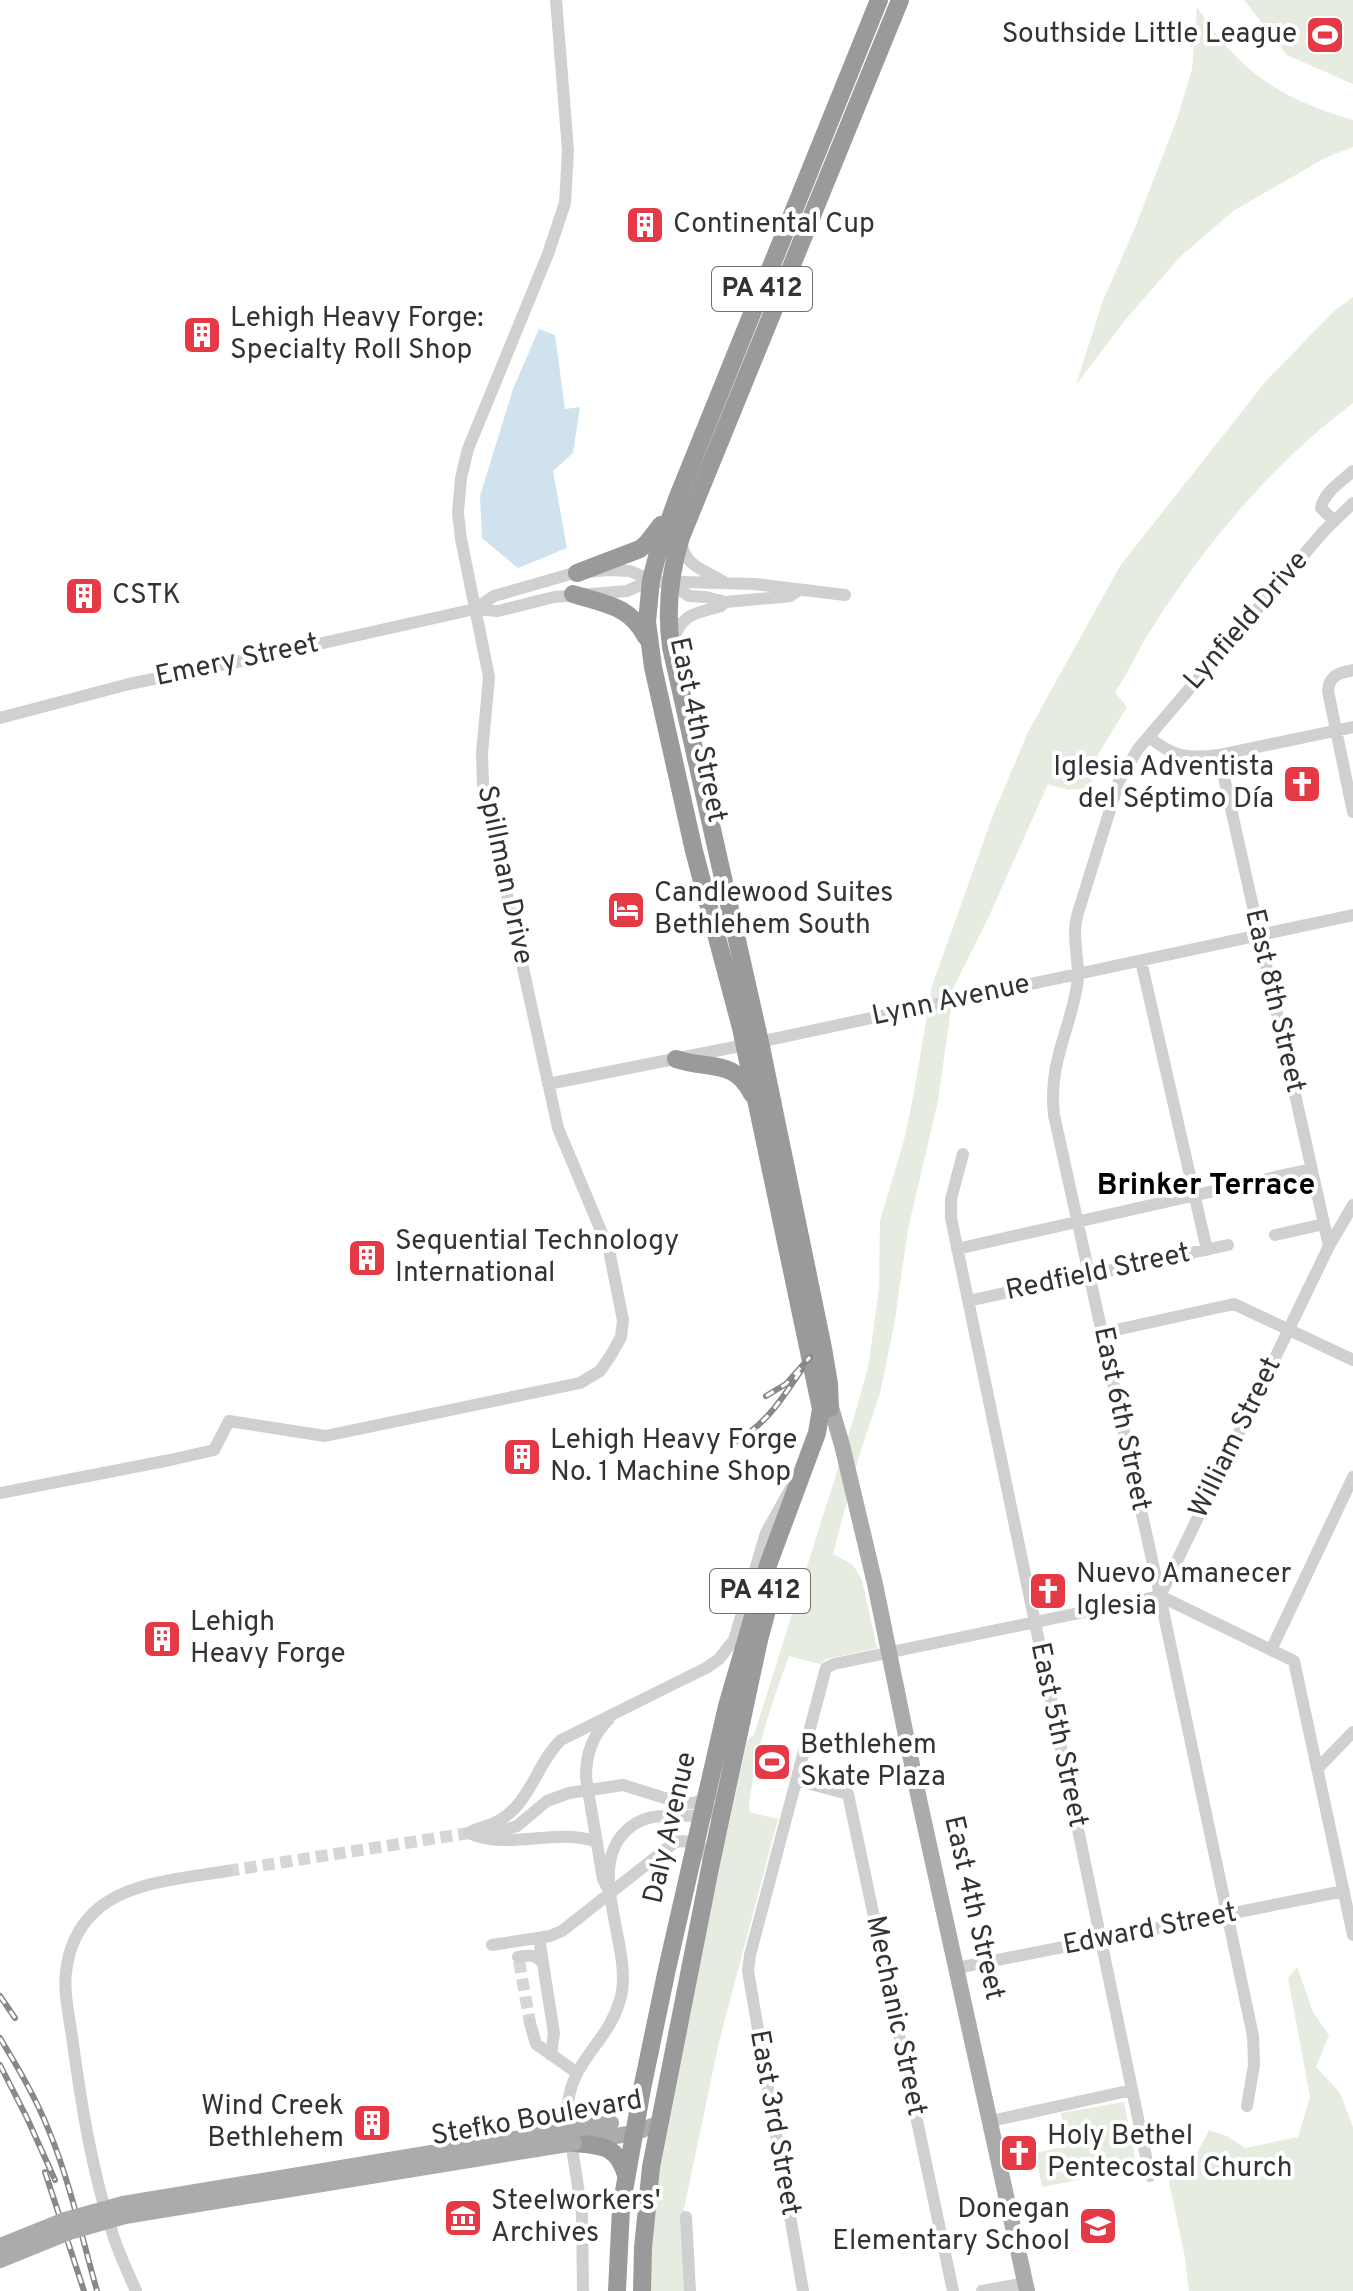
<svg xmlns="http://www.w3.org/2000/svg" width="1353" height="2291" viewBox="0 0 1353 2291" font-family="Overpass,sans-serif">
<rect width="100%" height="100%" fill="#fff"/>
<path fill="#e6ecdf" d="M1244,0H1353V84L1287,55Z
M1197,7C1238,71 1281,99 1353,120V147L1325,158L1233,211L1180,257L1126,319L1076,385L1102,303L1136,225L1177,119L1192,69Z
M1353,297V403C1272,464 1206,543 1152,628C1138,649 1129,672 1115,692L1127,707L1091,766L1092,787C1075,792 1064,789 1048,784L990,914L954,987L938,1101L908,1229L894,1326L880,1393L859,1456L833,1554L853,1565L862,1580L877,1648L827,1659L820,1664L789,1656C771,1704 754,1755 749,1807L750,1812L753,1813L778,1819L719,2042L681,2223L684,2291H649L658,2160L724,1838H726L747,1741L754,1735L851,1427L868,1368L879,1289L880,1221L904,1140L913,1098L932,986L993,815L1028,732L1120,566L1266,381L1332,313Z
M1297,1967L1313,2012L1329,2035L1316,2067L1340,2093L1353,2127V2291H1189L1185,2257L1165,2163L1197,2153L1209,2130L1227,2136L1245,2148L1298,2137L1310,2097L1288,1978Z
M1124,2102L1137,2168L1042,2187L1035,2153L1067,2146L1061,2113Z"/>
<path fill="#cfe2ee" d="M539,329L555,335L565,409L580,407L573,453L553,471L567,548L518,568L482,538L480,496L513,389Z"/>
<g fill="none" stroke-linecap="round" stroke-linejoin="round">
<path stroke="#d6d6d6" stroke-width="12" stroke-dasharray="12 6" stroke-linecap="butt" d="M227,1871L469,1833
M519,1961L530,2023"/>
<path stroke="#d0d0d0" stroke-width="12" d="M1334,521L1321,508C1324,492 1341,482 1353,471
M681,540C684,568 705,569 725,583
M671,584L683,582L755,584L845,595
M475,609L494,596L574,573L609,570L630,571L651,580L671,584L689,596L706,597L725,602L782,597L790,596L799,590
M673,640C683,612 696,614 721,606L725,602
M1353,670C1339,673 1329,675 1328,691L1353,812
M0,718L129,684L251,659L475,609L498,611L554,597L627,591L651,580
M1149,737C1173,757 1188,759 1219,755L1353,727
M1219,755L1329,1246
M1141,961L1207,1250
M548,1084L745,1045L1353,915
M963,1154L951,1199V1218L1150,2176
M1275,1235L1324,1224
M957,1249L1311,1169
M968,1301L1228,1245
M1102,1333L1234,1304L1353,1360
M0,1493L170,1460L214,1450L229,1421L325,1436L580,1383L600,1371L611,1355L621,1337L623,1320L609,1250L558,1128L483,785L482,753L489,677L461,539L458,513L461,478L468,449L548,254L565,203L568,151L556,0
M1160,1596L1329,1246L1353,1205
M1160,1596L1294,1661L1353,1935
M1271,1650L1353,1477
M1317,1769L1353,1732
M586,1777C586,1754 592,1736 609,1719
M796,1780L848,1794L953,2291
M589,1796L603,1879L607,1887
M490,1835L517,1826L547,1801L569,1793L623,1785L681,1803H694L711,1796
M597,1842C556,1827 508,1851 469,1833C475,1828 479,1829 486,1826C497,1823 506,1817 514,1809C533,1790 541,1759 561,1740L706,1668L719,1659L734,1640L766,1533L791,1488
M539,1938L554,2033L551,2055
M492,1945L550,1936L562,1931L675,1842C695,1839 705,1844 709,1865
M518,1957C529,1955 537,1954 543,1964
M957,1968L1344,1891
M530,2023L536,2044L576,2072
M1247,2106L1254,2065L1253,2036L1160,1596L1054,1115C1048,1064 1069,1033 1077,986C1081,963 1071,941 1077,916L1119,781L1138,749L1324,531L1353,503
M991,2121L1132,2090
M686,2217L690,2291
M136,2291C128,2272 119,2254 113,2235C92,2172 82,2108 73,2044C70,2018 62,1990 67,1965C71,1942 82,1922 99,1908C132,1881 187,1878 227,1871
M583,2291L582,2213L567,2115C568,2060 607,2046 620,2000C635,1951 586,1875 623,1834C655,1798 698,1831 725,1804
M803,2291L748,1971L750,1955L826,1668L834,1664L1160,1596
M982,2291L1026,2283"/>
<path stroke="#ababab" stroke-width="16" d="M828,1397L842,1445L875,1584L919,1799L1027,2291
M585,2141L634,2133L660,2123"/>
<path stroke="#9a9a9a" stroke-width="18" d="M577,573L640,549L647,543L661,525
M573,594C604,604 630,605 646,637
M676,1059C707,1070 735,1058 752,1094
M830,1408L829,1384L823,1348L760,1042L671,647C666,610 670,572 681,537L900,0
M574,2143C602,2146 617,2145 626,2175
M617,2291L621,2208L642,2089L667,1969L727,1706L768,1565L817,1433L821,1409L741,1028L694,851L653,667L647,622L651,580L659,549L677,499L879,0
M642,2291L643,2248L651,2167L710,1868L759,1640L772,1592"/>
<g stroke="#888" stroke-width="6">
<path id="rail" d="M766,1396L786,1384L810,1357
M733,1443C765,1426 782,1399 802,1369
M0,1996L15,2018
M0,2038C18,2068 36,2098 49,2131C70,2182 82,2238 97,2291
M0,2065L27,2118L55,2180
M45,2172L84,2291"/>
</g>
<use href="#rail" stroke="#fff" stroke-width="3" stroke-dasharray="9" stroke-linecap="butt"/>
<path stroke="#d0d0d0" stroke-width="12" d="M586,1777L589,1796"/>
<path stroke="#ababab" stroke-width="16" d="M0,2246L65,2220L123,2204L611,2123
M0,2260L69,2232L125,2216L574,2143"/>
</g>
<defs>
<g id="stadium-square" transform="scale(2)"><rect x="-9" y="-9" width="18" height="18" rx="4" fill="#e63946" stroke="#fff"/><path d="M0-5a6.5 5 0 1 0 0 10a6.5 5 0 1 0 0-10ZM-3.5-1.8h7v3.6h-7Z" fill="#fff"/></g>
<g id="building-square" transform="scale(2)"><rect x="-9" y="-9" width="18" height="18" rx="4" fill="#e63946" stroke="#fff"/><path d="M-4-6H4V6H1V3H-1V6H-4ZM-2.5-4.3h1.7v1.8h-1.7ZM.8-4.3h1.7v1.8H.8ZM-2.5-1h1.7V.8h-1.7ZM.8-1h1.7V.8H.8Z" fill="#fff"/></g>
<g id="church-square" transform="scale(2)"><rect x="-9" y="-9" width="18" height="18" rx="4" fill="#e63946" stroke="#fff"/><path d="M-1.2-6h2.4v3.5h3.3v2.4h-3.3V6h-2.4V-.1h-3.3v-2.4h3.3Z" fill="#fff"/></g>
<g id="hotel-square" transform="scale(2)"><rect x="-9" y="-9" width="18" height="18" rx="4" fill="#e63946" stroke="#fff"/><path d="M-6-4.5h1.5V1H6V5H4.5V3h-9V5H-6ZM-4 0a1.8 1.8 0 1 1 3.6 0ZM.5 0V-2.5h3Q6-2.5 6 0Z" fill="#fff"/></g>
<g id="museum-square" transform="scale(2)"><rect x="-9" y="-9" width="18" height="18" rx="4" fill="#e63946" stroke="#fff"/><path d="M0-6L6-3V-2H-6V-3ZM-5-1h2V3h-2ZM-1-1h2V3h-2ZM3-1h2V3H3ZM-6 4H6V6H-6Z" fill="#fff"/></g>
<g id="school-square" transform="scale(2)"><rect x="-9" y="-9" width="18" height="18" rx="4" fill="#e63946" stroke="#fff"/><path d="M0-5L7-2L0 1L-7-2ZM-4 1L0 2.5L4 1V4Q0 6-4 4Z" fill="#fff"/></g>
</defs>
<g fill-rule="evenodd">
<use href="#stadium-square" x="1325" y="35"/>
<use href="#building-square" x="645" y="225"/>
<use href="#building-square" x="202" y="335"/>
<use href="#building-square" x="84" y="596"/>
<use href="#church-square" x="1302" y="784"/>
<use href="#hotel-square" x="626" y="910"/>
<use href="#building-square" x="367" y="1258"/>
<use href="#building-square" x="522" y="1457"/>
<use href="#church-square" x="1048" y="1591"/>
<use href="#building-square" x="162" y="1639"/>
<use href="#stadium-square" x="772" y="1762"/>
<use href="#building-square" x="372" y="2123"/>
<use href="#church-square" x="1019" y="2153"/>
<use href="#museum-square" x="463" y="2218"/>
<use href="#school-square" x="1098" y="2226"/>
</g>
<g text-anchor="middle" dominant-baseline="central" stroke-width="8" stroke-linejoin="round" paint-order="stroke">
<g fill="#fff" stroke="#707070" stroke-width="2">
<rect x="712" y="267" width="100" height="44" rx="6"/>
<rect x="710" y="1569" width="100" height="44" rx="6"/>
</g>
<g font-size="26" font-weight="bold" fill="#333">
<text x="762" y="289">PA 412</text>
<text x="760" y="1591">PA 412</text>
</g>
<g font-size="28" fill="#333" stroke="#fff" text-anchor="start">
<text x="1297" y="35" text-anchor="end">Southside Little League</text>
<text x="673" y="225">Continental Cup</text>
<text x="230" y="319">Lehigh Heavy Forge:<tspan x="230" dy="32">Specialty Roll Shop</tspan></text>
<text x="112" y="596">CSTK</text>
<text x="1274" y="768" text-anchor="end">Iglesia Adventista<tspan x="1274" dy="32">del Séptimo Día</tspan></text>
<text x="654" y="894">Candlewood Suites<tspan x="654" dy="32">Bethlehem South</tspan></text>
<text x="395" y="1242">Sequential Technology<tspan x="395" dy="32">International</tspan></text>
<text x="550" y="1441">Lehigh Heavy Forge<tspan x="550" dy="32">No. 1 Machine Shop</tspan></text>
<text x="1076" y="1575">Nuevo Amanecer<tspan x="1076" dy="32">Iglesia</tspan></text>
<text x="190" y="1623">Lehigh<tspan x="190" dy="32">Heavy Forge</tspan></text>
<text x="800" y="1746">Bethlehem<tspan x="800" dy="32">Skate Plaza</tspan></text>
<text x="344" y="2107" text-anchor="end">Wind Creek<tspan x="344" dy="32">Bethlehem</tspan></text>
<text x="1047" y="2137">Holy Bethel<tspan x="1047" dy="32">Pentecostal Church</tspan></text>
<text x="491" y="2202">Steelworkers'<tspan x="491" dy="32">Archives</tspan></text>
<text x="1070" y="2210" text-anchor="end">Donegan<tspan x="1070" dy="32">Elementary School</tspan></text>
</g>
<g font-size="28" fill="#333" stroke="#fff">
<text transform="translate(1247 621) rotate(-49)">Lynfield Drive</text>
<text transform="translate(237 661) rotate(-12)">Emery Street</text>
<text transform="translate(697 730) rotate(78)">East 4th Street</text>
<text transform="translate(504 875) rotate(78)">Spillman Drive</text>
<text transform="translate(951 1001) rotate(-12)">Lynn Avenue</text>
<text transform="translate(1274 1001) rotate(77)">East 8th Street</text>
<text transform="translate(1098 1273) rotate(-12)">Redfield Street</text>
<text transform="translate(1121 1419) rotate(78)">East 6th Street</text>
<text transform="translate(1236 1438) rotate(-64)">William Street</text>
<text transform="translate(1058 1735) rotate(78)">East 5th Street</text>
<text transform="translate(671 1828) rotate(-77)">Daly Avenue</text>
<text transform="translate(973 1908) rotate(77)">East 4th Street</text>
<text transform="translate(1150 1930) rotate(-11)">Edward Street</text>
<text transform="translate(895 2016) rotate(78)">Mechanic Street</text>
<text transform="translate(537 2119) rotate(-10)">Stefko Boulevard</text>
<text transform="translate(774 2123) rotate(80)">East 3rd Street</text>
</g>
<g font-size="30" font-weight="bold" fill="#000" stroke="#fff">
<text x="1206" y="1186">Brinker Terrace</text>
</g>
</g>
</svg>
